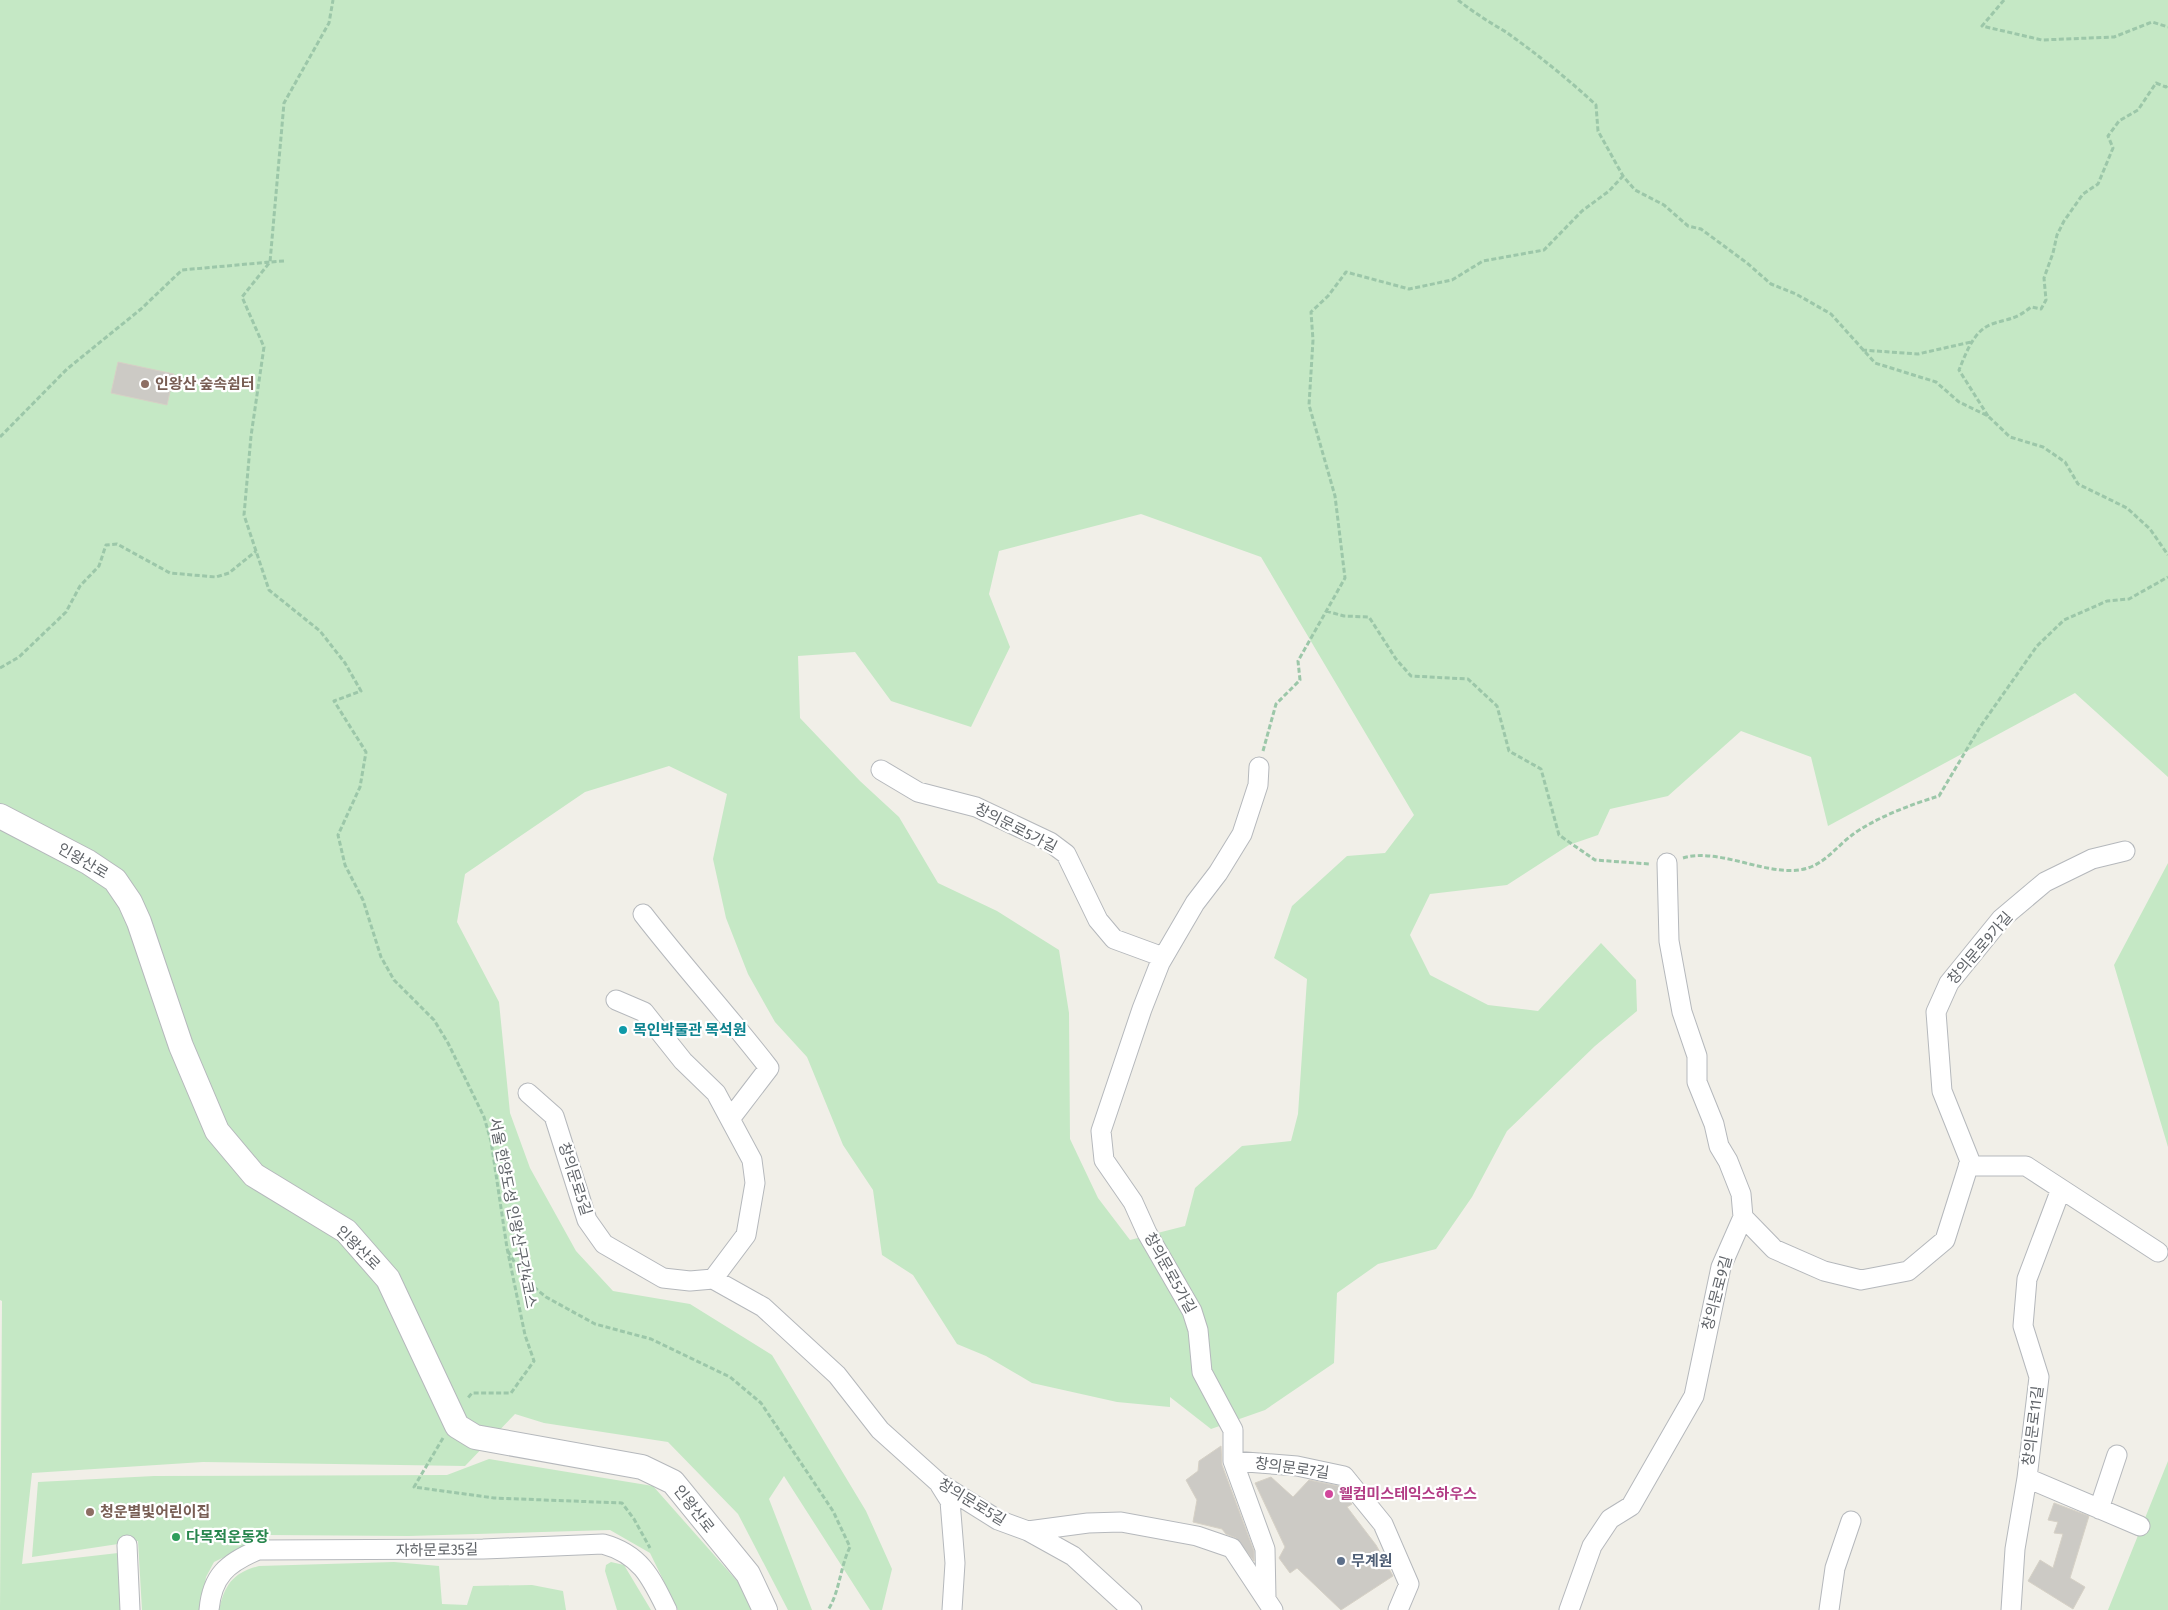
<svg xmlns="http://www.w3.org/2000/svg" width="2168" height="1610" viewBox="0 0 2168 1610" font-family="'Fira Sans Condensed','Noto Sans KR',sans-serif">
<rect width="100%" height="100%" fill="#f1efe8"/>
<path fill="#c5e8c5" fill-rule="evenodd" d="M0,0H2168V777L2075,693L1828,826L1811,757L1741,731L1668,796L1610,809L1598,835L1569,845L1507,885L1430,894L1410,935L1430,975L1488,1005L1538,1011L1601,943L1636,980L1637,1011L1595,1046L1507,1131L1472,1197L1436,1249L1378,1264L1337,1293L1334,1363L1265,1410L1211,1429L1170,1397V1407L1117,1402L1032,1383L986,1356L957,1344L913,1275L882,1255L873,1190L843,1145L807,1057L775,1022L748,974L726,918L713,859L727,794L669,766L585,792L465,874L457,922L499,1002L510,1113L530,1168L576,1251L613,1291L690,1304L772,1355L866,1511L892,1569L882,1610H870L784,1476L769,1499L812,1610H788L738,1514L668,1442L544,1423L515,1414L465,1466L203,1462L32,1473L22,1564L118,1553L121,1610H0L2,1301L0,1300ZM1141,514L1261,557L1414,815L1385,853L1347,856L1292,906L1274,958L1307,979L1298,1114L1291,1141L1242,1146L1195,1188L1185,1226L1130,1240L1098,1198L1070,1139L1069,1013L1059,950L997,911L938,883L899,817L860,781L800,718L798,656L855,652L891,701L971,727L1010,647L989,594L999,551Z
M2168,863V1147L2114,965Z
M489,1459L653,1486L738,1582L752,1610H678L650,1553L610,1530L409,1536L270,1535L214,1562L206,1577L201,1610H142L138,1541L32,1557L38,1482L154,1476L447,1475Z
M2168,1461V1610H2108Z
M394,1562L439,1566L442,1604L467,1605L473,1586L532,1585L563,1591L566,1610H219C225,1584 233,1573 259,1566Z
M611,1562L624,1565L651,1610H617L605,1571L606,1565Z"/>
<path fill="#cccac5" stroke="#d6d1c6" d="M118,362L174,374L167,405L111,393Z
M1221,1446L1222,1465L1254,1551V1561L1236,1538L1226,1534L1222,1529L1193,1522L1197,1500L1186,1480L1198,1471L1199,1461Z
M1271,1477L1293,1497L1309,1480L1338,1486L1352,1504L1347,1507L1376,1545L1393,1576L1341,1610L1297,1568L1290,1573L1279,1558L1285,1547L1255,1483Z
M2054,1503L2089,1516L2070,1578L2085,1587L2073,1609L2028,1581L2040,1560L2053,1568L2063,1534L2054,1533L2058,1522L2048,1520Z"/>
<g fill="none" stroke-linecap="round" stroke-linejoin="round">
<g stroke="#b5b8bc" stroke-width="21">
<path id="minor" d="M1259,767L1258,785L1242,834L1218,873L1195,903L1160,963L1142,1009L1101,1131L1104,1160L1133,1202L1147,1233L1192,1311L1198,1330L1202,1372L1233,1430V1461L1265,1549L1266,1598
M881,770L918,792L976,807L1050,842L1066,854L1098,920L1114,939L1163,957
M643,914C684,967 728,1015 769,1068L730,1119
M528,1093L554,1116L587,1220L604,1244L663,1278L690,1281L713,1279L746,1235L755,1183L752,1160L716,1093L683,1061L644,1012L616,1000
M1968,1166H2026L2158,1252
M1743,1217L1774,1249L1824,1271L1861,1280L1908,1271L1945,1240L1970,1161L1942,1091L1936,1012L1949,983L2001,919L2045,882L2092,859L2125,851
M713,1279L763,1307L837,1375L880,1430L939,1483L998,1520L1028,1531L1088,1523L1121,1522L1197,1536L1232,1548L1273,1610
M1233,1461L1297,1466L1344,1476L1383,1524L1409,1584L1398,1610
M2027,1478L2140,1526
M940,1485L950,1501L955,1563L952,1610
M2099,1509L2117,1455
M1028,1531L1073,1556L1132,1610
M127,1545L130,1610
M209,1610C212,1576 227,1563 258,1550L483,1549L603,1544C640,1554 651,1577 667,1610
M1569,1610L1592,1546L1610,1519L1631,1506L1694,1396L1721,1267L1743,1217L1741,1194L1728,1161L1719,1146L1714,1124L1697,1082V1056L1682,1012L1669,941L1667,863
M1829,1610L1835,1568L1851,1521
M2011,1610L2015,1549L2027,1478L2039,1377L2023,1326L2027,1279L2061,1189"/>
</g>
<g stroke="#b5b8bc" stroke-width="26">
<path id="tertiary" d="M0,816L88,862L115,880L130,902L139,922L181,1046L217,1131L254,1175L346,1231L388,1279L457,1426L475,1437L642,1467L673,1482L748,1574L765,1610"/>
</g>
<path stroke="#9cc7a9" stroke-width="3" stroke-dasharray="5 2.5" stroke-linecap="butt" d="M1458,0C1473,12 1489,22 1506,32C1537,54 1568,79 1596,105L1598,131L1623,176L1635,190L1664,205L1688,226L1701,229L1747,263L1771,284L1796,294L1831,314L1875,363L1936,382L1959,402L1988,416L2010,437L2043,447L2065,462L2078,484L2127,508L2150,529L2168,555
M2004,0L1982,26L2042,40L2114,37L2152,22L2168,27
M284,261L270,262L284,103L329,23L333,0
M1862,350L1918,354L1971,342
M1988,416L1959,370C1966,353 1974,330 1992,324C2010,318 2015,320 2031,307L2041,309L2046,300L2044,278L2053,253L2057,235L2064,221L2083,194L2098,184L2113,148L2108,136L2119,121L2138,110L2156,83L2166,87L2168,85
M0,437L67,369L141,309L182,270L270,262L242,297L264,347L251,436L244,515L269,590L320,631L345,663L361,691L334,701L366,752L360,787L338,835L345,865L363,900L381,957L394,980L434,1020L448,1043L484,1117L491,1141L507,1248L525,1335L534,1361L511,1393H472L467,1399
M1326,611L1344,616L1369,617L1396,659L1411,676L1468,679L1497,706L1509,751L1541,769L1559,835L1595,860L1649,864
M0,668L19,657L66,612L80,586L99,566L106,545L117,544L170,573L216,577L229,573L256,551
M1263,751L1276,704L1300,680L1298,661L1345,578L1335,496L1309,405L1313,340L1311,312L1328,296L1346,272L1409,289L1452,280L1483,261L1544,250L1582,211L1609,191L1623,176
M1683,858C1723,846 1776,883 1813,866C1827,860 1840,844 1852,835C1875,818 1912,804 1939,796L1980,727L2037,646L2064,620L2107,601L2129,599L2168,577
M508,1251L524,1279L546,1297L595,1324L651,1339L730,1377L761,1403L833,1511L850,1547C840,1567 840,1591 828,1610
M443,1438L414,1487L494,1498L622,1503L634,1519L650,1548"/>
<use href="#minor" stroke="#fff" stroke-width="19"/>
<use href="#tertiary" stroke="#fff" stroke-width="24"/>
</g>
<g fill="#8d6e63" stroke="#fff" stroke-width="2">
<circle cx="145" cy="384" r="5"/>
<circle cx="90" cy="1512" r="5"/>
</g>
<circle fill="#0f9aa8" stroke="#fff" stroke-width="2" cx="623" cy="1030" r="5"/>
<circle fill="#d1479c" stroke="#fff" stroke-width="2" cx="1329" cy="1494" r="5"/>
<circle fill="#2e9e5b" stroke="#fff" stroke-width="2" cx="176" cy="1537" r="5"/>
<circle fill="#5c6f8a" stroke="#fff" stroke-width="2" cx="1341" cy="1561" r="5"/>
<g text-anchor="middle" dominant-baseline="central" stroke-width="4.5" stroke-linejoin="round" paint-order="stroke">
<g font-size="15" font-weight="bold" fill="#785e54" stroke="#fff" text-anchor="start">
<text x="155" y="384">인왕산 숲속쉼터</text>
<text x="100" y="1512">청운별빛어린이집</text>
</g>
<g font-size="15" fill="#5f6368" stroke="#fff">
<text transform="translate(1016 828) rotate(27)">창의문로5가길</text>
<text transform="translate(83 861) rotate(30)">인왕산로</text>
<text transform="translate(1980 948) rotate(-49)">창의문로9가길</text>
<text transform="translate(575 1179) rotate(72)">창의문로5길</text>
<text transform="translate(513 1213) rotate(79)">서울 한양도성 인왕산구간4코스</text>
<text transform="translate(358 1248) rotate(45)">인왕산로</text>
<text transform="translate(1170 1273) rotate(61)">창의문로5가길</text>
<text transform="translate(1717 1293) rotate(-75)">창의문로9길</text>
<text transform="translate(2033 1426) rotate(-83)">창의문로11길</text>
<text transform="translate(1292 1468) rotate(8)">창의문로7길</text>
<text transform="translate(972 1502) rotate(31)">창의문로5길</text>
<text transform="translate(694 1509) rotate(52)">인왕산로</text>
<text transform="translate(437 1550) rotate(-1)">자하문로35길</text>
</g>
<g font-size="15" font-weight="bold" fill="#0d838f" stroke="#fff" text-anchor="start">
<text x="633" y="1030">목인박물관 목석원</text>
</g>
<g font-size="15" font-weight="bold" fill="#b23c85" stroke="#fff" text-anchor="start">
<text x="1339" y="1494">웰컴미스테익스하우스</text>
</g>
<g font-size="15" font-weight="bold" fill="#27864d" stroke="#fff" text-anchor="start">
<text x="186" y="1537">다목적운동장</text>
</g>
<g font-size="15" font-weight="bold" fill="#4e5e75" stroke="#fff" text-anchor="start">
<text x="1351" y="1561">무계원</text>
</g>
</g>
</svg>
